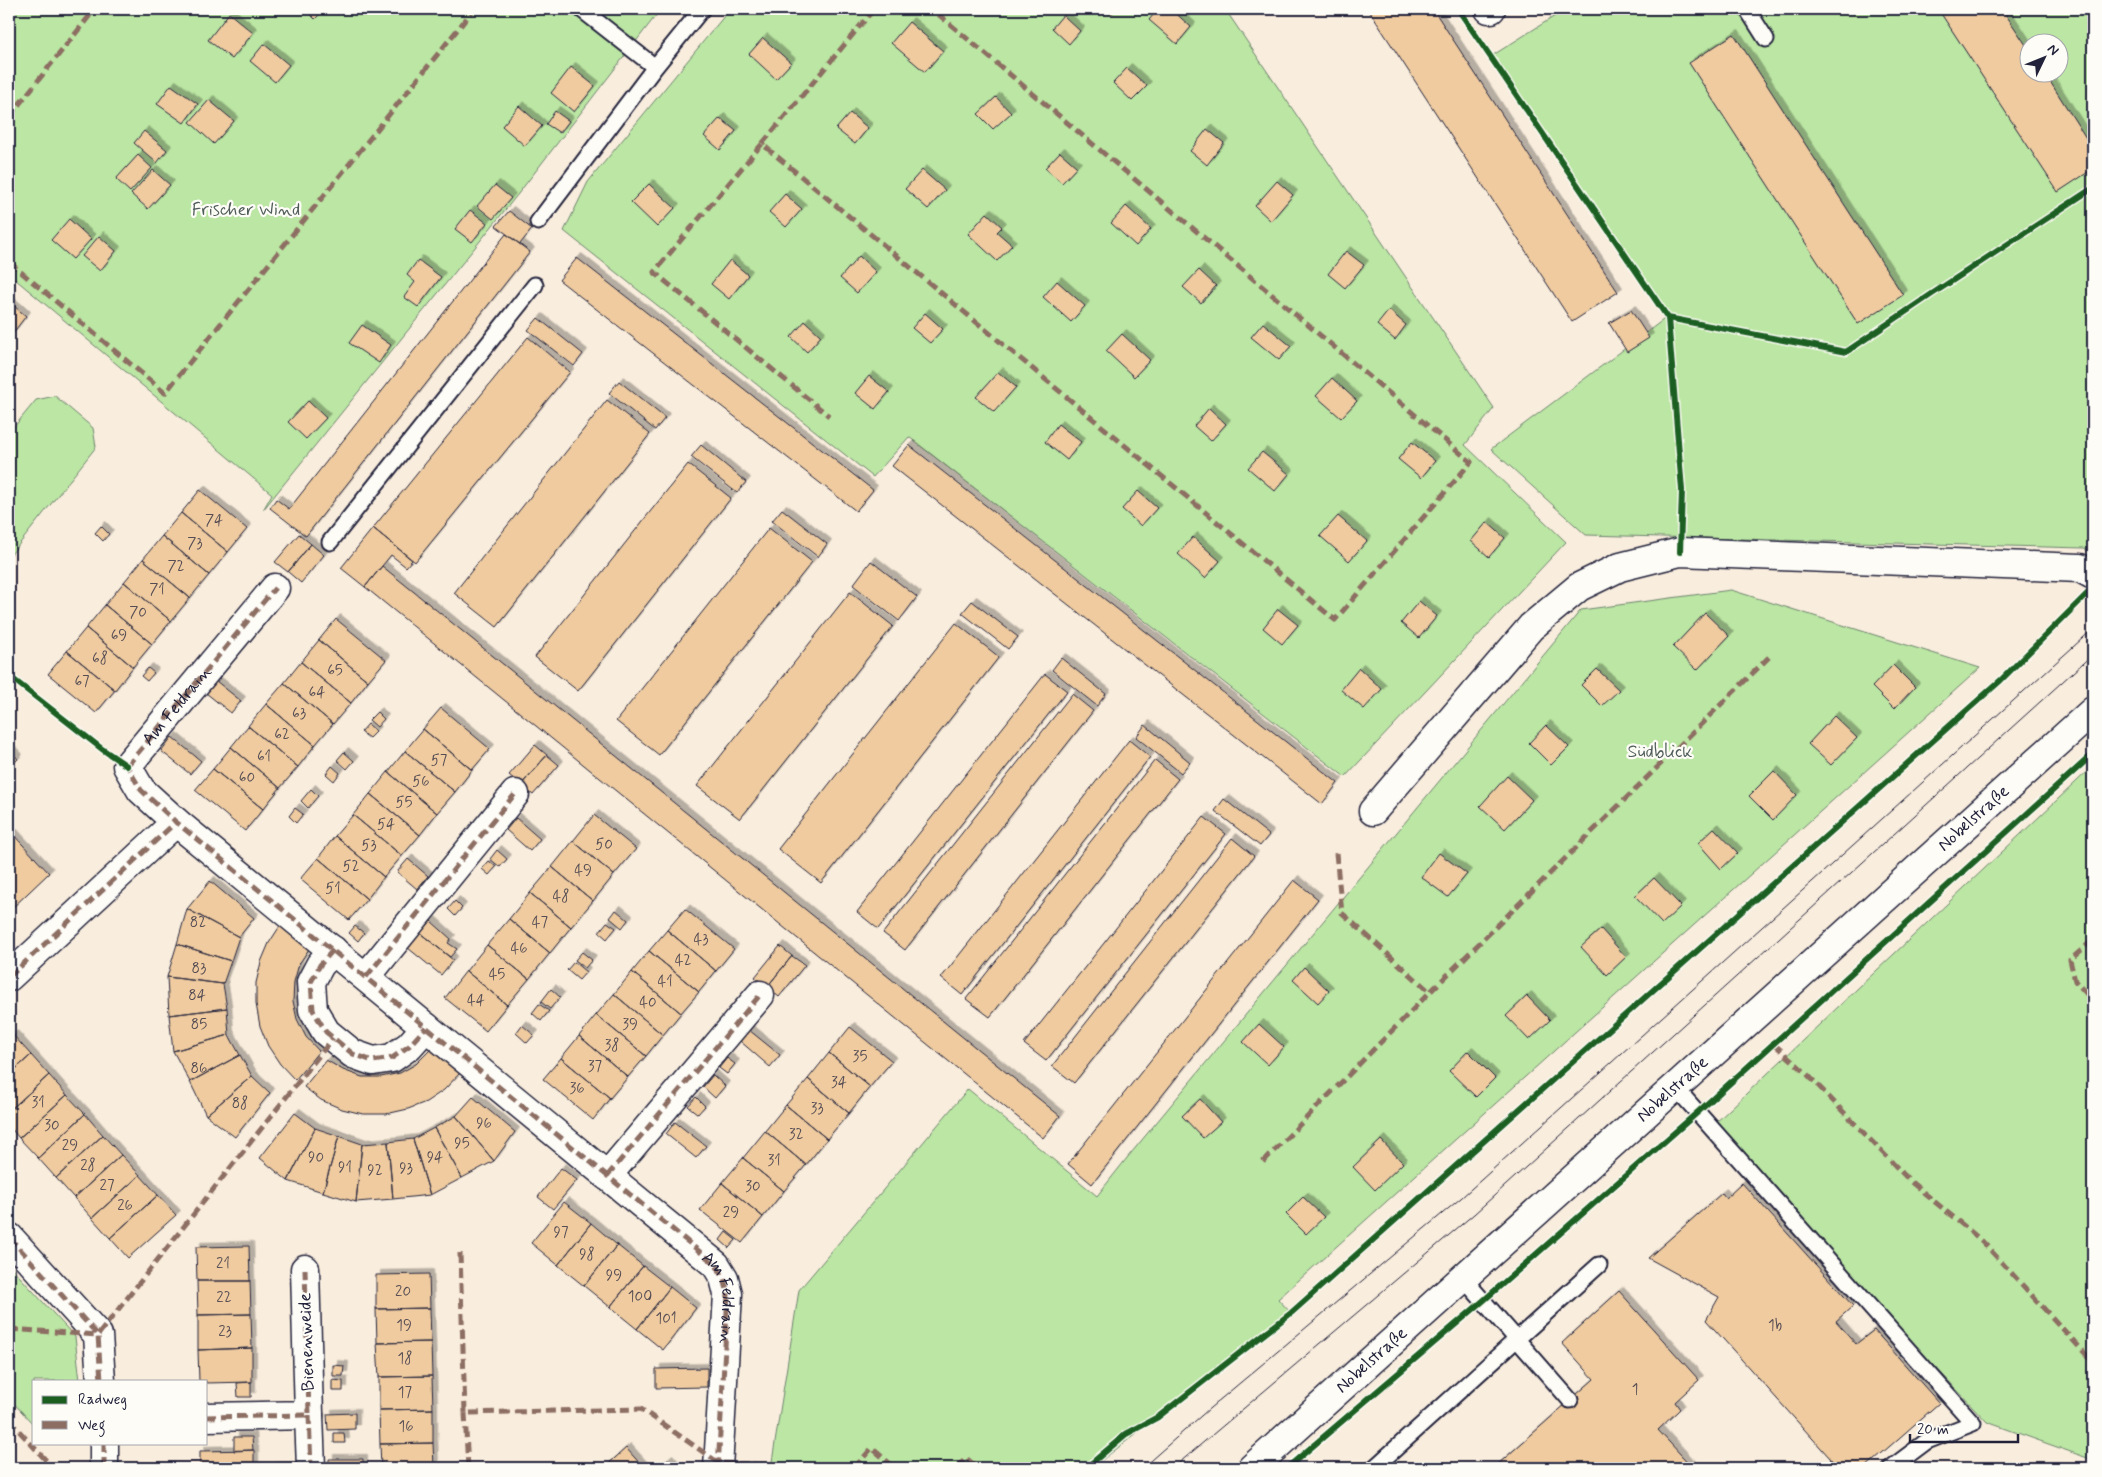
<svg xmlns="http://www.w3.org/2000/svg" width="2102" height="1477" viewBox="0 0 2102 1477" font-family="Mynerve,sans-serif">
<defs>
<filter id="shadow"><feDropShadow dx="4.5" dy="-4.5" stdDeviation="0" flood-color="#0004"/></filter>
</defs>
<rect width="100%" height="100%" fill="#f9eddd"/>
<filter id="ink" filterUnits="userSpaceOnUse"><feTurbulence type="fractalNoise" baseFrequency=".02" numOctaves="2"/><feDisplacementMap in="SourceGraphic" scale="10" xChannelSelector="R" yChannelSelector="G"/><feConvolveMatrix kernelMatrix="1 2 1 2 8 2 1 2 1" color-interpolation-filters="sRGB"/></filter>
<g filter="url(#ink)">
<path fill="#bbe6a3" stroke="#6e846f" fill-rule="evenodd" d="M9,9H661L518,194L263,510L272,494L9,274Z
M730,9H1225L1494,408L1465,445L1566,542L1345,777L909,437L873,477L564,231L588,182Z
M1566,9H2093V554L2084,548L1586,535L1491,449L1667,317L1490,57ZM2030,42H2060V72H2030Z
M55,396L93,428L96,447L9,557V482L12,478L9,475V433L36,400Z
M1731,590L1980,668L1278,1299L1291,1313L1092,1468H771L799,1290L968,1089L1097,1196L1127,1158L1581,610Z
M2093,766V1460L1987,1422L1711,1127Z
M9,1265L75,1337L80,1381H34V1425L9,1398Z"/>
<path fill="#efcb9f" stroke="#22223b" filter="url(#shadow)" d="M305,9H325L315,19Z
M1158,9H1171L1191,27L1177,44L1149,20Z
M1368,9H1433L1618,292L1572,322Z
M1938,9H2002L2030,51V72H2044L2093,149V169L2058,192Z
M229,13L253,33L232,59L208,40Z
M1063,15L1080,31L1069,44L1052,28Z
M909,22L943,51L925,72L891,43Z
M1734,34L1903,295L1858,324L1689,63Z
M763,38L791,63L776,79L749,54Z
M264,44L289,65L275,82L250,61Z
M571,67L595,86L574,112L551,93Z
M1127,68L1147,86L1132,101L1113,83Z
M171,85L198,104L184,123L157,104Z
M996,97L1011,113L993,129L978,114Z
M209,100L234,121L214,144L190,122Z
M519,106L542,126L525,146L502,126Z
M555,111L569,121L560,133L546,124Z
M850,113L868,128L855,144L836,129Z
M720,118L736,131L720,150L704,136Z
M1207,129L1224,143L1207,165L1190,151Z
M144,131L167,150L157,163L134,143Z
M1060,152L1077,167L1062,183L1045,168Z
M138,155L152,168L130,192L116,179Z
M153,170L170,185L148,209L131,194Z
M922,170L945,190L928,209L905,189Z
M1277,181L1293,195L1271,221L1255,206Z
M649,184L675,208L657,227L631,202Z
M495,185L511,198L493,219L477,206Z
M785,194L802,209L786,227L769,212Z
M1126,206L1151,229L1136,246L1111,223Z
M470,210L487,223L472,242L455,229Z
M509,211L532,229L520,244L496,226Z
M987,213L1002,227L997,232L1012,245L997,261L968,234Z
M69,219L91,239L73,259L51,240Z
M506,234L530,252L306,536L270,508L276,499L289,509Z
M99,236L116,251L100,271L82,256Z
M1346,251L1364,265L1345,288L1328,274Z
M859,256L876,272L857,293L840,278Z
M577,258L873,490L856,511L559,280Z
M418,260L441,277L418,307L404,297L415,282L407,275Z
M730,260L748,275L729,299L711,284Z
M1199,270L1216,286L1201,303L1183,287Z
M1057,281L1085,306L1071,322L1043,297Z
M9,302L26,316L9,338Z
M1389,310L1406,325L1395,340L1377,325Z
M1631,310L1649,338L1627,352L1609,323Z
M925,313L943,329L930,343L912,328Z
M538,318L583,354L574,366L528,330Z
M805,321L821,336L807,352L791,337Z
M1263,323L1291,346L1279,360L1251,337Z
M362,325L391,345L379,363L349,343Z
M1122,334L1150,360L1134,377L1106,351Z
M528,337L570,372L415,562L373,528Z
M998,372L1016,387L994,412L976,397Z
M869,376L889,392L875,409L855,393Z
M1332,378L1357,401L1341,418L1316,396Z
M619,381L665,418L655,430L609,393Z
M607,400L650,434L497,627L454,593Z
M308,401L326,418L306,439L288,422Z
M1209,408L1226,424L1211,441L1194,426Z
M1058,424L1081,442L1067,460L1045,442Z
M1412,442L1435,461L1421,478L1398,459Z
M701,445L746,482L737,493L691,457Z
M909,445L1338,783L1322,804L892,466Z
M1262,452L1289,474L1275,491L1248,468Z
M688,464L731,498L578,691L535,657Z
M200,490L247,529L228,552L181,513Z
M1138,491L1157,508L1141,526L1122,509Z
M782,509L827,544L818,557L772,521Z
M181,513L228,552L209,575L162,536Z
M1338,516L1367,541L1349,561L1320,536Z
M1487,522L1505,538L1489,557L1471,541Z
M101,526L109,534L103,541L95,533Z
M373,528L412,560L406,567L391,555L365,587L341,568Z
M769,528L812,562L659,755L616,721Z
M299,534L311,544L288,572L275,562Z
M162,536L209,575L190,598L143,559Z
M1193,537L1220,561L1205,578L1178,554Z
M311,544L324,555L301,583L288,572Z
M143,559L190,598L171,621L124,582Z
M871,561L917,597L899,621L853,585Z
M382,566L1060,1116L1043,1138L365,587Z
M124,582L171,621L152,644L105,605Z
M850,592L893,626L740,819L697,786Z
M972,601L1018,637L1008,649L962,613Z
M1419,601L1437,616L1419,638L1401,623Z
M105,605L152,644L133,667L86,628Z
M1278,609L1298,625L1282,644L1263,628Z
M1705,613L1729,636L1697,670L1673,647Z
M336,619L386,660L368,681L319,640Z
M956,623L999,657L821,883L778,849Z
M86,628L133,667L115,690L67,651Z
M319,640L368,681L351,703L301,662Z
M67,651L115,690L96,713L48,674Z
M1061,658L1106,694L1097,706L1052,670Z
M301,662L351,703L333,724L284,683Z
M1893,665L1915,687L1894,709L1872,687Z
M148,668L154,673L147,681L141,676Z
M1359,668L1382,689L1364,709L1341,690Z
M1597,669L1619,690L1602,706L1581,685Z
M1045,674L1067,691L878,929L857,912Z
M216,681L241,701L231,713L206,693Z
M284,683L333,724L315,745L266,704Z
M1072,694L1093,711L905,950L883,933Z
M266,704L315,745L298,767L248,726Z
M441,708L490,749L472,770L423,729Z
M377,712L384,719L377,727L369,720Z
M1834,716L1857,738L1831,765L1808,744Z
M368,724L376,731L369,738L361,732Z
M1145,725L1190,762L1181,773L1136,737Z
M1546,725L1569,747L1551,765L1529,743Z
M248,726L298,767L280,788L231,747Z
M423,729L472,770L455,792L405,751Z
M172,737L201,761L190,774L161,751Z
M1129,740L1150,757L962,995L941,978Z
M535,745L547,755L521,785L509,775Z
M231,747L280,788L263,809L213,769Z
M9,749L18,759L9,768Z
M405,751L455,792L437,813L388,772Z
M344,752L354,761L347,769L337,760Z
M547,755L559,765L533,795L521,785Z
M1155,760L1178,779L990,1017L966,999Z
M332,766L340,773L334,781L326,774Z
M213,769L263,809L245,831L195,790Z
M1774,771L1797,795L1773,820L1749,796Z
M388,772L437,813L420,835L370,794Z
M1507,776L1532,800L1505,829L1480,806Z
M311,789L318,796L308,808L301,801Z
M370,794L420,835L402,856L353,815Z
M1224,799L1269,835L1260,846L1215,811Z
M295,808L303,814L296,823L289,816Z
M353,815L402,856L384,877L335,836Z
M594,815L636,849L614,875L573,841Z
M1204,817L1226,834L1046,1061L1024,1044Z
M516,818L540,839L530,851L506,830Z
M1714,828L1738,853L1721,869L1698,843Z
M9,830L49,873L9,911Z
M335,836L384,877L367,899L318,858Z
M1232,838L1254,856L1074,1083L1052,1066Z
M573,841L614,875L593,901L552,867Z
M497,850L507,859L500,867L490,859Z
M1439,853L1467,874L1448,897L1421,877Z
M318,858L367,899L349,920L300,879Z
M408,859L428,876L417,889L397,872Z
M489,861L496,867L489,875L482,869Z
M552,867L593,901L571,927L530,893Z
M1654,878L1681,906L1662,924L1635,896Z
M1294,880L1318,899L1092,1184L1068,1164Z
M210,881L254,918L239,937L187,909Z
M530,893L571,927L550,953L509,919Z
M455,901L462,908L455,916L448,909Z
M187,909L239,937L231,961L177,944Z
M685,909L734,949L716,971L667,930Z
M616,910L628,920L622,928L610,918Z
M509,919L550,953L529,979L487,945Z
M431,921L451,939L448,943L457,949L450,957L420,933Z
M607,922L616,928L607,939L599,932Z
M280,926L309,949L299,964L294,982L293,1001L297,1019L306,1037L319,1051L295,1080L280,1064L268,1046L260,1026L256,1004V983L261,962L269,943Z
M355,926L364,933L358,941L349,933Z
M1601,929L1626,957L1607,975L1581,947Z
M667,930L716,971L699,992L649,951Z
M420,933L453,960L441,975L408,948Z
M177,944L231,961L223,984L167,977Z
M487,945L529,979L507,1005L466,971Z
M780,946L792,956L767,987L755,977Z
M649,951L699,992L681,1013L632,972Z
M582,952L592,960L585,968L575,960Z
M792,956L805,965L779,997L767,987Z
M574,962L586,972L579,980L567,970Z
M1304,967L1329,991L1318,1003L1293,980Z
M466,971L507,1005L486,1031L445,998Z
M632,972L681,1013L663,1035L614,994Z
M167,977L223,984L227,1008L169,1015Z
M551,989L560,997L550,1009L541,1002Z
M614,994L663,1035L646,1056L596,1015Z
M1527,996L1550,1020L1529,1040L1506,1016Z
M539,1004L549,1011L541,1021L532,1013Z
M227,1008L229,1035L173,1051L169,1015Z
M596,1015L646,1056L628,1077L579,1036Z
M1259,1024L1284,1047L1268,1065L1243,1042Z
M522,1025L534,1035L527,1043L516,1033Z
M850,1027L892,1061L870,1087L829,1053Z
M749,1030L780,1055L770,1067L740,1041Z
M13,1035L31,1055L9,1075V1038Z
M229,1035L240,1055L190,1082L173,1051Z
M579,1036L628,1077L610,1098L561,1058Z
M431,1049L460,1073L444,1090L426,1102L408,1109L386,1114H363L342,1109L321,1100L304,1087L326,1060L343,1070L362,1077H381L400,1073L416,1064Z
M1468,1051L1495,1078L1476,1097L1449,1071Z
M829,1053L870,1087L849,1113L808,1079Z
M31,1055L49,1075L9,1111V1075Z
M240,1055L252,1076L206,1115L190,1082Z
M561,1058L610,1098L593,1120L543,1079Z
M727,1058L735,1064L727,1074L719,1068Z
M49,1075L67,1095L19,1138L9,1126V1111Z
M713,1075L725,1086L715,1098L703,1087Z
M252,1076L270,1093L235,1137L206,1115Z
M808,1079L849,1113L827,1139L786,1105Z
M67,1095L85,1114L38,1158L19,1138Z
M473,1097L515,1132L494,1161L456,1116Z
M696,1097L705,1106L698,1114L688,1106Z
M1200,1099L1221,1122L1203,1138L1182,1116Z
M786,1105L827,1139L806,1165L765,1131Z
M295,1113L315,1128L288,1181L260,1158Z
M85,1114L103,1135L56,1178L38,1158Z
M456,1116L494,1161L462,1178L434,1128Z
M675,1122L706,1146L696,1158L666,1134Z
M315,1128L339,1136L323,1192L288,1181Z
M434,1128L462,1178L430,1195L413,1139Z
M765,1131L806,1165L784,1191L743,1158Z
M103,1135L121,1155L74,1198L56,1178Z
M339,1136L362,1144L356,1202L323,1192Z
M413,1139L430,1195L393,1199L388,1142Z
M1381,1140L1403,1163L1375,1190L1353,1167Z
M388,1142L393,1199L356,1202L362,1144Z
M121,1155L140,1175L92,1218L74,1198Z
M743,1158L784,1191L763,1217L722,1183Z
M561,1168L577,1180L553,1209L538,1197Z
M140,1175L158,1195L110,1238L92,1218Z
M722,1183L763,1217L742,1243L700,1210Z
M1742,1183L1853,1306L1836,1321L1856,1344L1874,1330L1939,1403L1865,1468H1839L1706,1320L1719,1297L1648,1258L1722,1193L1726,1198Z
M158,1195L176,1215L128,1258L110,1238Z
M1303,1197L1324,1217L1306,1234L1286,1214Z
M564,1202L591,1223L558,1265L531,1243Z
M591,1223L617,1245L584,1286L558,1265Z
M726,1232L736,1240L729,1248L720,1240Z
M617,1245L643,1266L610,1307L584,1286Z
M249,1246L250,1281H197L196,1247Z
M643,1266L670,1287L637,1329L610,1307Z
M429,1274L430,1308L376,1309V1275Z
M197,1281H250L251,1314L198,1315Z
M670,1287L696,1308L663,1350L637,1329Z
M1619,1291L1699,1380L1675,1402L1680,1409L1658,1430L1693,1468H1497L1496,1466L1594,1379L1562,1343Z
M430,1308L431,1342L377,1343L376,1309Z
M251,1314L252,1348L198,1350V1315Z
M431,1342L432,1376L379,1377L377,1343Z
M252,1348V1382L206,1383V1381H199L198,1350Z
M333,1365L344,1366L343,1376H333Z
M707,1368V1387L656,1388V1369Z
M432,1376L433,1409L379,1410V1377Z
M332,1380L343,1381V1391H332Z
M251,1382V1397H238L237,1383Z
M433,1409V1443L380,1444L379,1410Z
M355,1413V1429L328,1430L327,1414Z
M334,1433H344L345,1443H334Z
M234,1437H252L253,1450L234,1451Z
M433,1443L434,1468H381L380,1444Z
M626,1448L644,1468H604Z
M254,1450V1468H200V1451Z
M329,1459H363V1468H329Z
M668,1459L676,1468H658Z
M297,1466V1468H271V1467Z"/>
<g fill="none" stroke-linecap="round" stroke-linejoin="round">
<g stroke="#22223b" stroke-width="19">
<path id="service" d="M581,9L655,67
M1747,9L1766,39
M538,222L655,67L702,9
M330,542L535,285
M1675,1087L1973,1423L1927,1441L1891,1468
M1463,1278L1570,1400
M1374,1468L1599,1265"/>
</g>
<g stroke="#22223b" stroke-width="31">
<g id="minor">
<path d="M1489,9H1491"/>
<path id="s1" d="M275,588L127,766L141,790L176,822L716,1265L724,1278L728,1294L718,1468"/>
<path d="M1373,811L1531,627L1579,587L1620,567L1680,552L2080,568L2093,575"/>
<path d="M333,950L320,965L311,982L313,1010L326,1032L353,1054L373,1061L392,1058L409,1046L426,1027"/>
<path d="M9,977L176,822"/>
<path d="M366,977L515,794"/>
<path d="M607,1176L760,995"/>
<path d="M9,1237L98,1335L101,1381"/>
<path d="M309,1415L311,1468"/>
<path d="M206,1417L309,1415L305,1269"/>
<path d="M104,1443V1468"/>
</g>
</g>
<g stroke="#22223b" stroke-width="31">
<g id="secondary">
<path id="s2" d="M1252,1468L2093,711"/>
</g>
</g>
<use href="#service" stroke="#fdfcf7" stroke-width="15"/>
<use href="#minor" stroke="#fdfcf7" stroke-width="28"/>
<use href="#secondary" stroke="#fdfcf7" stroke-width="28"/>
<path stroke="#22223b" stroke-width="1" d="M1142,1468L1210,1408L1461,1198L2093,629
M1173,1468L1474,1214L2093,654"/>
<g stroke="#8d6e63" stroke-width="5" stroke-dasharray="10 5" stroke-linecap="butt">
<path d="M874,9L762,144L1335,620L1471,462L932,9"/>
<path d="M1107,9L1113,13"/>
<path d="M9,117L95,9"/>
<path d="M762,144L654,272L829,416"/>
<path d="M9,262L165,393L474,9"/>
<path d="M123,763L127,766L141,790L176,822L716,1265L724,1278L728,1294L718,1468"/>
<path id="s3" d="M127,766L275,588"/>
<path d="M1336,853L1342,913L1430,992L1771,655"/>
<path d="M2093,940L2070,960L2075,981L2093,1001"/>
<path d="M333,950L320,965L311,982L313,1010L326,1032L353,1054L373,1061L392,1058L409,1046L426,1027"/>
<path d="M9,977L176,822"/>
<path d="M366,977L515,794"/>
<path d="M1774,1044L1804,1071L1911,1182L1982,1241L2093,1362"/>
<path d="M1263,1162L1430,992"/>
<path d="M607,1176L760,995"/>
<path d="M9,1237L98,1335L101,1381"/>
<path d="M460,1253L465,1413"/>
<path d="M9,1329L98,1335L333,1038"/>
<path d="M309,1415L311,1468"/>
<path d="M206,1417L309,1415L305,1269"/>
<path d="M9,1420L53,1468"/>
<path d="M104,1443V1468"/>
<path d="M468,1468L465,1413L641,1409L719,1463L799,1466L801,1468"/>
<path d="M854,1468L872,1448L895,1468"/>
<path d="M957,1468L966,1458L978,1468"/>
</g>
<g stroke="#fdfcf7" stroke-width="9">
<path id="cycleway" d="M1458,9L1668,318L1682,490L1680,552
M1668,318L1846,352L1932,294L2093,188
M9,676L102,749L127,766
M1086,1468L1126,1434L1158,1417L1291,1313L2001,680L2093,588
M1287,1468L1483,1301L1698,1112L2093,754"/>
</g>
<use href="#cycleway" stroke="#1b5e20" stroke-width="6"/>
</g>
</g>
<g text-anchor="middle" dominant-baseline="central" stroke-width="4.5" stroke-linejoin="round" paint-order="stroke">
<g font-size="15" fill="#554c54">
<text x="214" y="521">74</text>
<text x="195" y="544">73</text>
<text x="176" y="567">72</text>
<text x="157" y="590">71</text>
<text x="138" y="613">70</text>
<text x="119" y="636">69</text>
<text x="100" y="659">68</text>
<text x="335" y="671">65</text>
<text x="82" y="682">67</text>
<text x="317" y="693">64</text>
<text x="299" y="714">63</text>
<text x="282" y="735">62</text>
<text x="264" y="757">61</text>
<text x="439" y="761">57</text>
<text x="247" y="778">60</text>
<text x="421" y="782">56</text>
<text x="404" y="803">55</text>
<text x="386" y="825">54</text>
<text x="604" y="845">50</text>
<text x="369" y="846">53</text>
<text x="351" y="867">52</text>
<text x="583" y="871">49</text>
<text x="333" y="889">51</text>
<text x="561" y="897">48</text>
<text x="198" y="923">82</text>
<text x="540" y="923">47</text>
<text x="701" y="940">43</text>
<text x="519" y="949">46</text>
<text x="683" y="961">42</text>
<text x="199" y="969">83</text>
<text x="497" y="975">45</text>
<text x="665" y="982">41</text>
<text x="197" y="996">84</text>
<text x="476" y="1001">44</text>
<text x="648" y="1003">40</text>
<text x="199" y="1025">85</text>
<text x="630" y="1025">39</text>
<text x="612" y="1046">38</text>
<text x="860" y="1057">35</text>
<text x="595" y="1067">37</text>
<text x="199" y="1069">86</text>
<text x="839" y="1083">34</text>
<text x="577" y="1089">36</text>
<text x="38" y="1103">31</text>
<text x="240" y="1104">88</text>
<text x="817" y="1109">33</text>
<text x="484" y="1124">96</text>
<text x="52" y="1126">30</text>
<text x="796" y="1135">32</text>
<text x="462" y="1144">95</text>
<text x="70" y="1146">29</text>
<text x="316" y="1158">90</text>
<text x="435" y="1158">94</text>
<text x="774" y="1161">31</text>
<text x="88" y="1166">28</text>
<text x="345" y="1168">91</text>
<text x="406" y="1169">93</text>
<text x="375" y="1171">92</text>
<text x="107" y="1186">27</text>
<text x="753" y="1187">30</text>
<text x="125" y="1206">26</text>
<text x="731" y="1213">29</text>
<text x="561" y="1233">97</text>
<text x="587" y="1255">98</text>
<text x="223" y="1264">21</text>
<text x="614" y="1276">99</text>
<text x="403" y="1292">20</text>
<text x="640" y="1297">100</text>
<text x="224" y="1298">22</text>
<text x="666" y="1319">101</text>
<text x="404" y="1326">19</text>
<text x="1775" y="1326">1b</text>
<text x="225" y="1332">23</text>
<text x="405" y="1359">18</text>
<text x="1635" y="1390">1</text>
<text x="405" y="1393">17</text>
<text x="406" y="1427">16</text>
</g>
<g font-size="18" fill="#505d5a" stroke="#fdfcf7">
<text x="246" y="210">Frischer Wind</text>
<text x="1660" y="752">Südblick</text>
</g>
<g font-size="18" fill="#22223b" stroke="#fdfcf7">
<text stroke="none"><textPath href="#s3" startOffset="78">Am Feldrain</textPath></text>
<text stroke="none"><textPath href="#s2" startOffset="971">Nobelstraße</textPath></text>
<text stroke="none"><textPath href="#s2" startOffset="566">Nobelstraße</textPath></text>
<text stroke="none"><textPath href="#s1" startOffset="1038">Am Feldrain</textPath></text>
<text transform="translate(307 1342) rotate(-92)">Bienenweide</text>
<text stroke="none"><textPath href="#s2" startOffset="161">Nobelstraße</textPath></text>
</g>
</g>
<rect width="2102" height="1477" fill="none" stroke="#fdfcf7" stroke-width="30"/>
<rect x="15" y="15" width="2072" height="1447" fill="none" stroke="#22223b" stroke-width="2" filter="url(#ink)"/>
<rect x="32" y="1380" width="175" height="65" fill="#fdfcf7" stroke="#a5a5ac"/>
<rect x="42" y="1396" width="25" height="8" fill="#1b5e20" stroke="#a5a5ac"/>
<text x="78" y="1404" font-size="15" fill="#22223b">Radweg</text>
<rect x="42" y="1421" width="25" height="8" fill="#8d6e63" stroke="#a5a5ac"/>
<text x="78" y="1430" font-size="15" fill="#22223b">Weg</text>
<g transform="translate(2044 58) rotate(47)"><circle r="24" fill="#fdfcf7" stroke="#a5a5ac"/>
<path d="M0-4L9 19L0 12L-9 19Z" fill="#22223b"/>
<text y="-8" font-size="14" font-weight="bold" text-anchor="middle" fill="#22223b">N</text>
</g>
<path d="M1910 1434v8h108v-8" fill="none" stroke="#22223b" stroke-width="2.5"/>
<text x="1917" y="1434" font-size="15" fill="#22223b" stroke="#fdfcf7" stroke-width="4" paint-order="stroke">20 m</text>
</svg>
